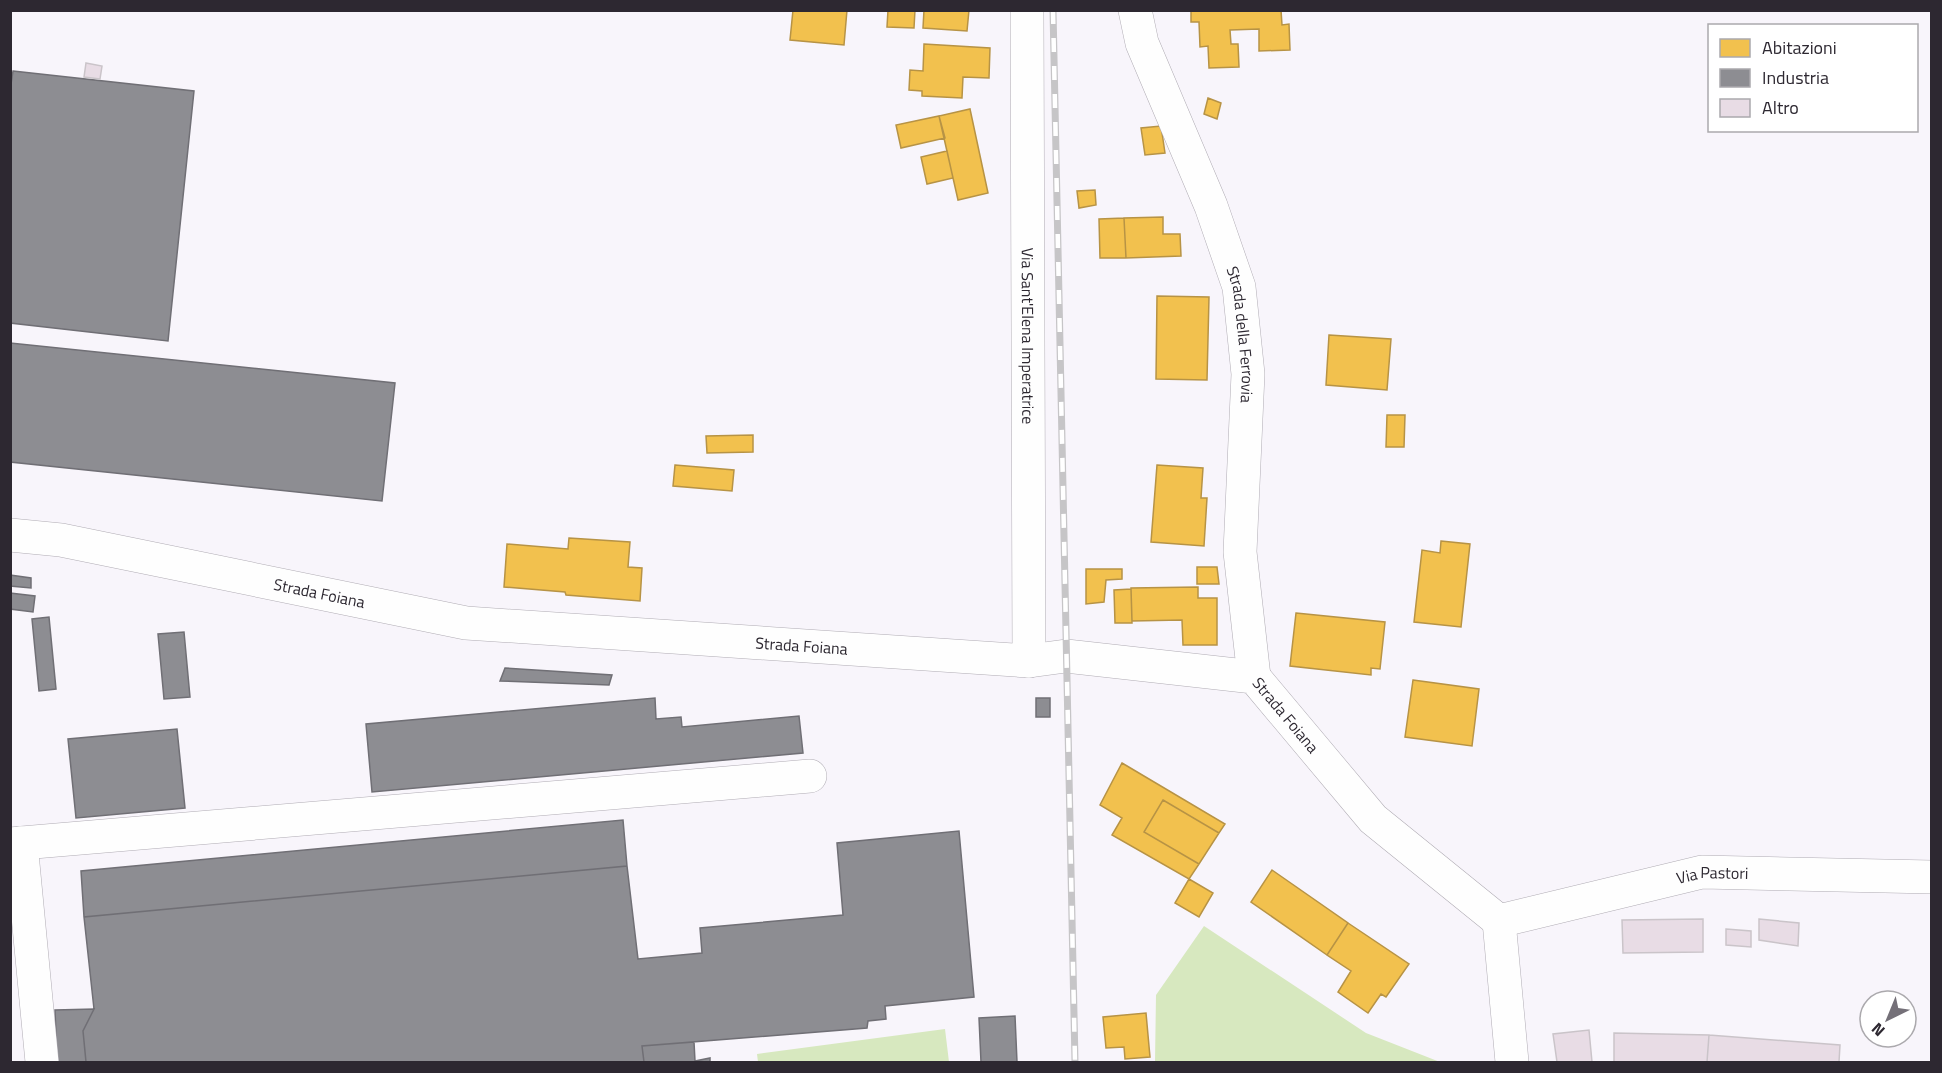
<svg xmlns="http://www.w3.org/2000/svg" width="1942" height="1073" viewBox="0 0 1942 1073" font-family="'Titillium Web',sans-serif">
<rect width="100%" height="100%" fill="#f8f5fb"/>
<path fill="#d7e8bf" d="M1204,926L1366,1033L1440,1062H1155L1156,995Z
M945,1029L949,1062H758L757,1054Z"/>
<path fill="#f2c14e" stroke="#b79345" stroke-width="1.5" d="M793,10H847L844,45L790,40Z
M888,10H915L914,28L887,27Z
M924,10H969L967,31L923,28Z
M1191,10H1281L1282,25L1289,24L1290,50L1259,51V29L1230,30L1231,44H1238L1239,67L1209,68L1208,46L1200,47L1199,22H1191Z
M924,44L990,48L989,78L963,77L962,98L922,96V91L909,90L910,70L923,71Z
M1208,98L1221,103L1217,119L1204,114Z
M970,109L988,193L958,200L939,116Z
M939,116L945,138L901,148L896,125Z
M1161,126L1165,153L1145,155L1141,128Z
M947,151L953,178L927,184L921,157Z
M1095,190L1096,205L1079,208L1077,191Z
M1163,217V234H1180L1181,256L1126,258L1124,218Z
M1124,218L1126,258H1100L1099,219Z
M1157,296L1209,297L1207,380L1156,379Z
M1329,335L1391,339L1387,390L1326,385Z
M1387,415H1405L1404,447H1386Z
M753,435V452L707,453L706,436Z
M675,465L734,470L732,491L673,486Z
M1157,465L1203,468L1201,498H1207L1204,546L1151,542Z
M569,538L630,542L628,567L642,568L640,601L566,595L565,592L504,587L507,544L568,549Z
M1441,541L1470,544L1461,627L1414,622L1422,550L1440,553Z
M1197,567H1217L1219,584H1197Z
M1086,569H1122V579L1106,580L1104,602L1086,604Z
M1198,587V598H1217V645H1183L1182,620L1132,621L1131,588Z
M1131,589L1132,623H1115L1114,590Z
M1296,613L1385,622L1380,669L1371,668V675L1290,666Z
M1413,680L1479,689L1472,746L1405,737Z
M1122,763L1225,824L1219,833L1163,800L1144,832L1199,864L1189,879L1112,835L1122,818L1100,805Z
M1163,800L1219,833L1199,864L1144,832Z
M1272,870L1348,923L1327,955L1251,902Z
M1189,879L1213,893L1199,917L1175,903Z
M1348,923L1409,964L1386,997L1381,994L1368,1013L1338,992L1351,971L1327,955Z
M1146,1013L1150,1057L1125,1059L1124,1047L1106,1048L1103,1017Z"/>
<path fill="#8d8d92" stroke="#706f75" stroke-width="1.5" d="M13,71L194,91L168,341L10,323V91Z
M10,343L395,383L382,501L10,462Z
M10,575L31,578V588L10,586Z
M10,593L35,596L33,612L10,609Z
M49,617L56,689L39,691L32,619Z
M184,632L190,697L164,699L158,634Z
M505,668L612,675L609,685L500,681Z
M655,698L656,719L681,717L682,727L799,716L803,753L372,792L366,724Z
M1036,698H1050V717H1036Z
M177,729L185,808L76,818L68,739Z
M623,820L627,866L84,917L81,871Z
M959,831L974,997L885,1006L886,1019L868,1021L867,1028L642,1046L644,1062H86L83,1031L94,1009L84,917L627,866L638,959L702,953L700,928L843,915L837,843Z
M94,1009L83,1031L86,1062H57L55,1010Z
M1015,1016L1017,1062H981L979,1018Z
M694,1042L695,1061L710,1058V1062H644L642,1046Z"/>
<path fill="#e8dce5" stroke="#cac4c9" stroke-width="1.5" d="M86,63L102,66L100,79L84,77Z
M1703,919V952L1623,953L1622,920Z
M1759,919L1799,923L1798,946L1759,940Z
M1726,929L1751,931V947L1726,945Z
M1589,1030L1592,1062H1557L1553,1034Z
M1614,1033L1709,1035L1707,1062H1614Z
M1709,1035L1840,1045L1839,1062H1707Z"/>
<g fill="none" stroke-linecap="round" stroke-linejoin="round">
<g stroke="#b0acb4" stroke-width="34">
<g id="minor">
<path id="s1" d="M1027,10L1029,661"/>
<path id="s2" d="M1135,10L1142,43L1211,206L1239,287L1248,374L1240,552L1254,677"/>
<path id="s3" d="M10,535L61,540L466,623L1029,661L1066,656L1254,677L1373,819L1499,921"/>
<path d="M21,843L42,1062"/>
<path d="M10,844L810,776"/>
<path id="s4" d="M1499,921L1702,872L1932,877"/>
<path d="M1499,921L1512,1062"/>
</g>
</g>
<use href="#minor" stroke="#fefefe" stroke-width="33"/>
<g stroke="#c6c5c7" stroke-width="7">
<path id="rail" d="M1053,10L1075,1062"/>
</g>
<use href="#rail" stroke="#fff" stroke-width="4.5" stroke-dasharray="14" stroke-linecap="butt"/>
</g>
<g text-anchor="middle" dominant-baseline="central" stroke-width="6" stroke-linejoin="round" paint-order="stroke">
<g font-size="16" fill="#2d2831" stroke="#fff">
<text stroke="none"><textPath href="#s2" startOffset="344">Strada della Ferrovia</textPath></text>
<text stroke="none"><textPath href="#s1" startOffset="326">Via Sant'Elena Imperatrice</textPath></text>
<text stroke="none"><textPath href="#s3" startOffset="315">Strada Foiana</textPath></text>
<text stroke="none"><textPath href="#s3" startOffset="801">Strada Foiana</textPath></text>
<text stroke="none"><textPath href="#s3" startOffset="1305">Strada Foiana</textPath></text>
<text stroke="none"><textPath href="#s4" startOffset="219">Via Pastori</textPath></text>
</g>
</g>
<rect width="1942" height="1073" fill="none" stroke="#2d2831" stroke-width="24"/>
<rect x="1708" y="24" width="210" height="108" fill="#ffffff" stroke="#aba9ad" stroke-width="1.5"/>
<rect x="1720" y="39" width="30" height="18" fill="#f2c14e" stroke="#aba9ad" stroke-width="1.5"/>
<text x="1762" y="54" font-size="18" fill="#2d2831">Abitazioni</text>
<rect x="1720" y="69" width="30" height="18" fill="#8d8d92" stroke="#aba9ad" stroke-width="1.5"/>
<text x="1762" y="84" font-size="18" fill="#2d2831">Industria</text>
<rect x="1720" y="99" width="30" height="18" fill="#e8dce5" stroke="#aba9ad" stroke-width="1.5"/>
<text x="1762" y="114" font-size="18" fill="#2d2831">Altro</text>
<g transform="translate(1888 1019) rotate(223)"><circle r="28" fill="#ffffff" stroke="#aba9ad" stroke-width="1.5"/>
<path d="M0-4.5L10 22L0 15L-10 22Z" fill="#747078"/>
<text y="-9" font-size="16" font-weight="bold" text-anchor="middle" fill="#2d2831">N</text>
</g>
</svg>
